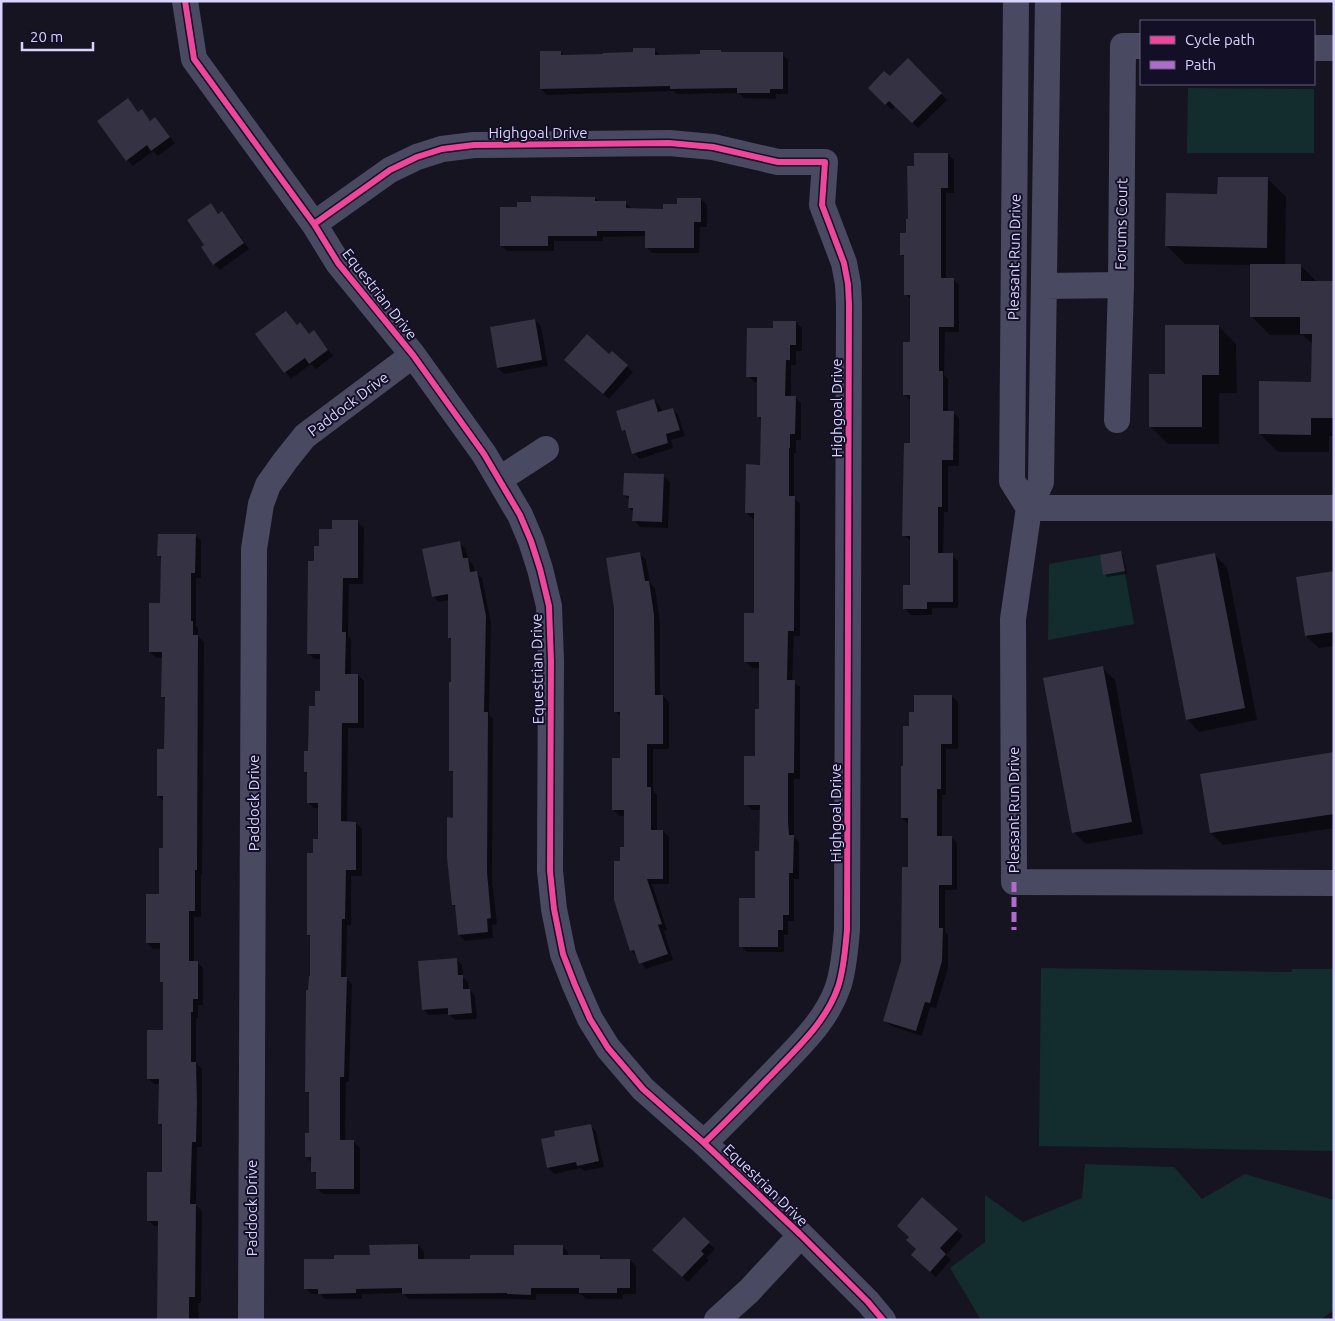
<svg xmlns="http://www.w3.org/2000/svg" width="1335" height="1321" viewBox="0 0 1335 1321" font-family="Ubuntu,sans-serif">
<rect width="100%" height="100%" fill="#161421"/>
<path fill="#132c2d" d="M1188,88L1314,89V153H1187Z
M1121,551L1134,624L1048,640L1049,564Z
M1041,968L1292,972V969H1334V1151L1039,1146Z
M1085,1164L1174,1167L1202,1199L1245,1174L1334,1200V1310L1320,1320H981L950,1268L985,1242V1195L1023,1222L1082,1198Z"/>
<path fill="#0007" d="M654,49L660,55H701L720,51L723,53L782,54L788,60V94H776V99L744,98L739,93L677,94L674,91L547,95L541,89L561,52L565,56L634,54Z
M908,60L947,100L918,128L896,106L892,110L870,88L890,78Z
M128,100L139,113L142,111L151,122L155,119L175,143L158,156L153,151L133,166L127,160Z
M948,154L954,160V193H946V279H953L959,285V332H945L944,375L948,379V412H953L959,418V466H948V512H944L943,555H952L958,561V608H932V615H911L905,609L911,586V541L903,535L911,444L910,400L904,394L912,343V300L906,295V259L901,254L907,234L915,168Z
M1268,179L1286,197L1285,265H1300L1317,282H1334V436H1329V452H1278L1260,434L1312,383L1313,345L1303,335H1270L1252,317V265L1185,264L1167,246L1219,195Z
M595,198L600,203L625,202L631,208L664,210L701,199L707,205V227H700L699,253H652L646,247V236L603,237V241H554V251H507L501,245L518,208Z
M210,205L219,214L222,213L228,219L249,249L220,270L214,264L206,245Z
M286,312L298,326L300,324L310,335L314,332L333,356L316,369L311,364L291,379L257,335Z
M535,320L541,326L548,366L504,374L498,368L491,328Z
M796,322L802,328V351H796V365H791V397H795L801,403V440H796V453H794V498L800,504V636H794L792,681L800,687V779H794V837L799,842V879H794V921H788V935H784V952H747L741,946L756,899L760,853L761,810H752L746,804L756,757L760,710V668H752L746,662L755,615V519H753L746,513L762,466V420L759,417V382H754L748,376L774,329Z
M1218,326L1236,344L1237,393H1219V444H1168L1150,426L1167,375Z
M612,352L633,372L609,399L572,366L609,356Z
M654,400L660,406L662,412L672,409L678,415L685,436L671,440L673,448L640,459L634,453L628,435L623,430Z
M664,476L670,482L668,528L640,527L634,520V512L629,508L630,500L624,495Z
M358,522L364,528L363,584H349L348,636L351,639V675H358L364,681V728H348L347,823H356L362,829V876H351V925H347L346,978L352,984L349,1082H346L345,1141L354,1142L360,1148V1194H323L317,1188V1175L312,1171V1163L306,1156L311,1134V1096L307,1092L312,939L308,935L314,854L319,840V808H314L308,802L309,775L305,772L316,707L321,693V659H314L308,653L315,562L320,548L333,530Z
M195,535L201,541V578H196V626L198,628V636L204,642L202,875H201V917H194V962H197L203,968V1005H198V1018H196V1063L202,1069V1147H197L196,1205L202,1211L201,1303H198L199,1320H154H158L159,1226H154L148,1220L163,1173V1127L160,1124V1084H154L148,1078L164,1031V985L161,981V949H153L147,943L160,895L164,849V801L158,796L165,750L166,700L162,696L163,658H156L150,652L162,605V559L158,555Z
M460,543L466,549L468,559L473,565L475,572L482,578L491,623L489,715L493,719L492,879L497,924L492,925L493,938L465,941L459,935L457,909L453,905L454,774L450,770L452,641L449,638V600L439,602L433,596Z
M1120,553L1123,555L1127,574L1107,577L1105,575L1101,556Z
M640,554L646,560L650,583L655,588L660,622V696H663L669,702V749H653V791L657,795V831H663L669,837V884H652L667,930L664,931L673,960L646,969L632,951L621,863L625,848V816H620L614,810L621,759V717L615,711Z
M1215,555L1227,567L1257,720L1199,732L1187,719Z
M1334,572V646L1319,648L1306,636Z
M1102,668L1115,680L1143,834L1086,844L1073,832Z
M952,696L958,702V749H946V795H942V837H951L957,843V890H945V932L948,935V968L936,1008L930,1007L922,1036L891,1026L885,1020L902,961L909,868L908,824L902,818L910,728L915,713Z
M1334,754V828L1223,845L1211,833Z
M456,959L462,965L463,977L468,982L469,989L475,996L477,1019L455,1020L449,1014L429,1015L423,1009Z
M590,1125L596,1131L604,1167L584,1171L581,1168L554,1174L548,1168L556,1137Z
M684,1219L715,1249L706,1258L709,1260L688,1282L654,1250Z
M957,1230L963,1236L946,1255L951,1260L936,1277L918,1261Z
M418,1245L424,1252V1260H472L515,1256L562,1246L568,1252V1256H599L603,1260H630L636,1266V1294H623V1299H586L581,1294H536V1300L513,1299H409L403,1293L362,1294V1299H325L320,1294H311L305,1288L336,1260L371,1256Z"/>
<path fill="#343243" d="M633,48H655V55L700,54V50H721V52H783V89H770V93H737V88L670,89V86L540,89V51H561V55L603,54V53L633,52Z
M908,58L942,93L912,123L889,101L885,105L868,88L884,71L890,76Z
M128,98L138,112L142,109L150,121L155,117L170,137L151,151L147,145L126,161L97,121Z
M914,153H948V188H941V278H954V327H939V371H943V411H954L953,460H942V507H938V553H953V602H927V609H903V585H910V536H902L904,443H910V395H903V342H910V295H904V255H900V233H906V219H908L907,166H914Z
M1218,177H1268L1267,248L1165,246L1166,193L1217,194Z
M531,196L595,197V201H626V208L663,209V204H677V198H701V222H694V248H645V231H597V236H548V246H500V207H517V202H531Z
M211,203L218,214L222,211L244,243L213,265L201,247L204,245L187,220Z
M1250,264H1301V281H1334V418H1311V435L1259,434V381L1311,382L1312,334H1300V317H1250Z
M286,311L297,325L300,322L309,334L314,330L328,350L309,364L305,358L284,373L255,334Z
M535,319L542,360L497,368L490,327Z
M773,321H796V345H790V360H786L785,396H796L795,434H790V448H789V496H795L794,631H788L787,680H795L794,773H788V822L789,835H794L793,873H789V915H783V930H778V947H739V898H755V851H759L760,805H744V756H755V709H759V662H744V613H754V513H745L746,464L760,465L761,417H757V377H746L747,328H773Z
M1165,325H1219V375H1202V427H1149V374H1165Z
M587,334L609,354L612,351L628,365L603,394L564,360Z
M654,399L658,412L673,408L680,430L666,434L668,443L632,454L625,430L622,431L616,411Z
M624,473L664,474L662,522L632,521L633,508H628L629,496L623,495Z
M332,520H358V578H343L342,632H346L345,674H358V723H342L341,821L356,822V870H346L345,919H342L341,977H347L344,1077H340V1140H354V1189H316V1172H311V1157H305V1133H309V1092H305L306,990H308L309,976H310V935H307V853H313V839H318V803H307V772H304V751H308L309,706H315V691H320V654H307L308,561H314V546H319V529H332Z
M158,534H196L195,573H191V621H193V635H198L197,870H195V911H189V961H198V999H193V1012H191V1062H196L197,1103L196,1142H192L190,1204H196L195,1297H189V1320H157L158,1221H147V1172H162V1124H158L159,1079H147V1030H163V982H160V943H146V894H159V848H163V796H157V749H164L165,697H161L162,652H149V603H160L161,556H157Z
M460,541L463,558H468L470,572L477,571L486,616L484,712H488L487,872L491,918L487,919L488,932L458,935L455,905H452L447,858V817L453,818V771H449V682H451V638H448V594L432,597L422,549Z
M1121,551L1125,571L1103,575L1100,555Z
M640,552L645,581H649L654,615L655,695H663V744H647V787H651V830H663V879H647L662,924L658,925L668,954L639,964L634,950L630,951L614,900V861H620V847H624V810H612V758H620V712H614V608L606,558Z
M1215,553L1245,708L1186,720L1156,565Z
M1334,571V632L1305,636L1296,577Z
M1103,666L1132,822L1072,833L1043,678Z
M914,695H952V744H941V789H937V836H952V885H939V928H943L942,961L930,1003L925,1002L916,1031L883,1021L901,961L902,867H908V818H901V766H903V726H909V712H914Z
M1334,752V814L1210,833L1200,774Z
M457,958L458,975H463V989H470L472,1013L448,1015V1008L422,1010L418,961Z
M591,1124L599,1161L577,1166L576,1162L547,1168L541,1139L555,1136L554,1131Z
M922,1197L958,1229L940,1248L946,1254L930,1272L911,1255L916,1249L906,1240L909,1237L897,1226Z
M684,1217L710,1242L701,1251L704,1254L682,1277L652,1250Z
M418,1244V1259H470V1255H514V1245H563V1255H600V1259H630V1288H617V1293H579V1288H531V1295L507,1294V1293L402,1294V1288L356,1289V1293L318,1294V1289H304V1259H334V1255H370L369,1245Z"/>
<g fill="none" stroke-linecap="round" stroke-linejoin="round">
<path stroke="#4a4962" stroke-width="26" d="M185,1L194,59L314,224L338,263L413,355L484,454L520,515L531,541L540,569L549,606L551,661L550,871L554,909L563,954L575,985L590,1019L608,1048L643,1089L704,1143L801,1235L868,1302L883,1320
M1016,1L1012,481L1029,508
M1048,1L1041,482L1029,508L1013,619L1014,882L1334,883
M1314,48H1334
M314,224L390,170L417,157L442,149L474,145L669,143L713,147L778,162H825L822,205L844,263L848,284L849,304L847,930C845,950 844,969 838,987C827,1019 802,1043 780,1066C755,1092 730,1118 704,1143
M1044,286L1121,285
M1117,420L1121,285L1123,46H1141
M500,479L546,449
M1029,508H1334
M251,1320L254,549L261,504L268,485L285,461L305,436L413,355
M717,1320L749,1291L801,1235"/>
<path stroke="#b06ccc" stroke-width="5" stroke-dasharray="10 5" stroke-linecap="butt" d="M1014,882V930"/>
<g stroke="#130f26" stroke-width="9">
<path id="cycleway" d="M185,1L194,59L314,224L338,263L413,355L484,454L520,515L531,541L540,569L549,606L551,661L550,871L554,909L563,954L575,985L590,1019L608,1048L643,1089L704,1143L801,1235L868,1302L883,1320
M314,224L390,170L417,157L442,149L474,145L669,143L713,147L778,162H825L822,205L844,263L848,284L849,304L847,930C845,950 844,969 838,987C827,1019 802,1043 780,1066C755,1092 730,1118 704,1143"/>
</g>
<use href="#cycleway" stroke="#ed469a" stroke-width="6"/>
</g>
<g text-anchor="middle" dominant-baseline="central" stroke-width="4" stroke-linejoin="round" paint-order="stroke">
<g font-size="15" fill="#d9d4ff" stroke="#130f26">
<text x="538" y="132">Highgoal Drive</text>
<text transform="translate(1121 224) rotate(-89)">Forums Court</text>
<text transform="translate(1014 257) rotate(-89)">Pleasant Run Drive</text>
<text transform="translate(380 294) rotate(52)">Equestrian Drive</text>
<text transform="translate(348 404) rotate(-37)">Paddock Drive</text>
<text transform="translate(836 408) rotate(-90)">Highgoal Drive</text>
<text transform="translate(537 669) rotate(-91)">Equestrian Drive</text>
<text transform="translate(253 803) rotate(-90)">Paddock Drive</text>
<text transform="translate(1013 810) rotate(-90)">Pleasant Run Drive</text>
<text transform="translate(835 813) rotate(-90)">Highgoal Drive</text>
<text transform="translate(766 1185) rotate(44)">Equestrian Drive</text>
<text transform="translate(251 1208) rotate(-90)">Paddock Drive</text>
</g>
</g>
<rect width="1335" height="1321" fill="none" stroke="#d9d4ff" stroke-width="5"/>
<rect x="1140" y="20" width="175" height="65" fill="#130f26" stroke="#625e7d"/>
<rect x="1150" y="36" width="25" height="8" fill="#ed469a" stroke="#625e7d"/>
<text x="1185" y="45" font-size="15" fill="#d9d4ff">Cycle path</text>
<rect x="1150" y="61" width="25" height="8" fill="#b06ccc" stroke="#625e7d"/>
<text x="1185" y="70" font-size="15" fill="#d9d4ff">Path</text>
<path d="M22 42v8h71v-8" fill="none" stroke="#d9d4ff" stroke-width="2.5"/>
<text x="30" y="42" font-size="15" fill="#d9d4ff" stroke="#130f26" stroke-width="4" paint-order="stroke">20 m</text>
</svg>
